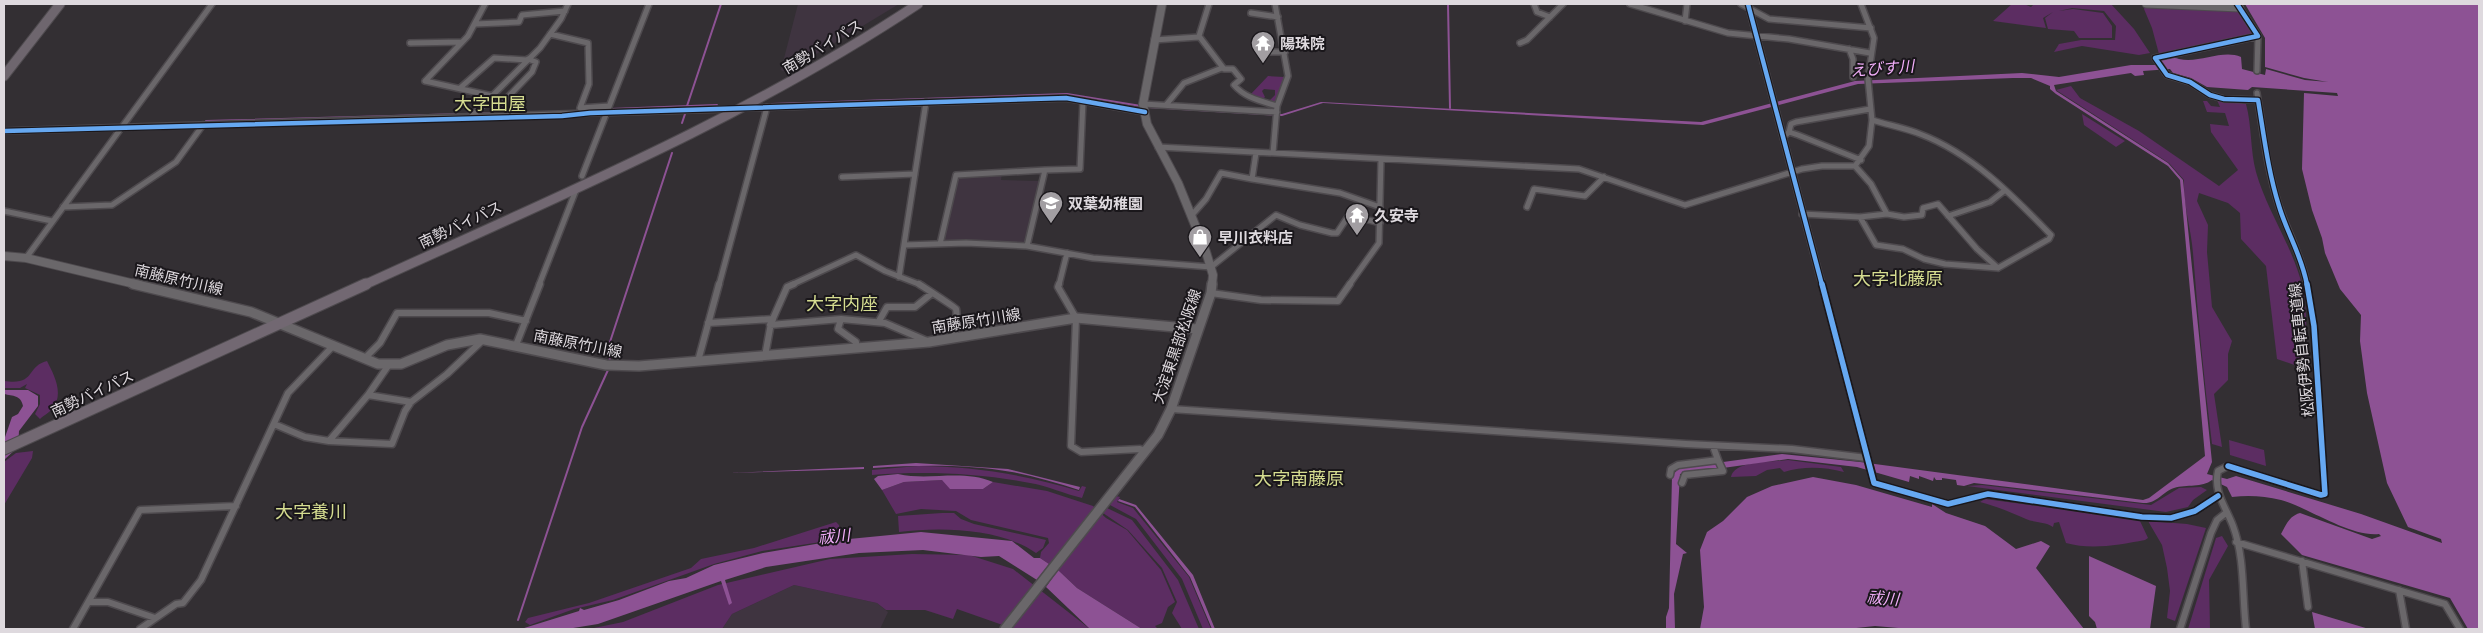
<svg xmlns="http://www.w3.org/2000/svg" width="2483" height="633" viewBox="0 0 2483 633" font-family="'PT Serif','Noto Sans JP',serif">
<rect width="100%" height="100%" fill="#332f33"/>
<path fill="#3f3440" d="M798,4H899L818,53L783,71L781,70Z
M1002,173L1001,180L1040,181L1025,244L944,241L957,176Z
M794,585L877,603L888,612L880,629H722L732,614Z"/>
<path fill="#5c2d62" d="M2012,4H2024L2031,7L2034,4H2111L2134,29L2150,53L2139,55L2082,46L2054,52L2059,44L2081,40H2115L2116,26L2104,11L2072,8L2059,11L2073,9L2103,13L2112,26V38H2079L2074,31L2048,29L2045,18L2053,12L2043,18L2046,28L1993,21Z
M2145,5L2168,9L2238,11L2253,34L2159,54L2152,28L2144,9Z
M1268,76L1284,77L1287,79L1276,104L1267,101L1270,100L1275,95V90L1264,89L1262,91L1265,97L1262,100L1250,95Z
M2071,86L2080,98L2139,131L2219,186L2238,170L2211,132L2210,124L2229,126L2225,113L2207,112L2203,101H2207L2211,106L2220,107L2217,100L2246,104C2252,126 2250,150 2256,172C2267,211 2292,245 2302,285C2308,312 2306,341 2306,369L2277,359L2266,266L2241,239L2240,213L2228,203L2199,193L2197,201L2208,225L2207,252L2212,307L2232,341L2228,354V380L2214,394L2222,447L2212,444C2204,380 2198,317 2193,253C2191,228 2183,205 2184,180L2169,163L2056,90Z
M2082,114L2125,141L2116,147L2084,125Z
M47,361C54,375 64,393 53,408C50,412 43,416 40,419L35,414L40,404V395L25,388L27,384L20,388H4V381C36,386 26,366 47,361Z
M2229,440L2264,450L2266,466L2230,455Z
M33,451L32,458L4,505V462L16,453Z
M1788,460L1841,467L1844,472C1824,467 1804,466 1784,472L1780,468L1767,470L1756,476L1731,477C1734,460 1773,462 1788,460Z
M918,466C973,466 1026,475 1079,491L1082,486L1086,487L1082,498C1065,494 1048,486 1030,483C977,473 926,471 872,475V470Z
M942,480L983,489L993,482L1047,491L1093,506L1106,518L1127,530L1161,570L1175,602L1168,607L1162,623L1155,626L1158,629H1142L1077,588L1058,570L1040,558L1041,552L1049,543L1048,538L971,520L956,511L921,509L896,514L882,490L904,482Z
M1982,485L2151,505L2179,488L2201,487L2207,490L2193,500L2188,507L2166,512L1967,486Z
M1116,496L1120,497L1117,502L1133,508L1189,577L1211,629H1203L1182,579L1136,519L1110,505Z
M1985,499L2134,519L2140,521L2148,538L2145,540C2119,545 2091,550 2066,543L2059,522L2054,523L2053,527C2044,521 2035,523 2026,519C2010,512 1996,506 1980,502Z
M1107,508L1132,520L1178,580L1199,629H1182L1172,613L1177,602L1162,568L1128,530L1103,513Z
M942,513H954L961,519L974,524L1046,540L1043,548L1036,553C1000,528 941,527 899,532L898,516Z
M2148,521L2187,524L2206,528L2175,621L2167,618L2170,591L2167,568L2162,545Z
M836,522L839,525L840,539L762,551L714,564L613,600L574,609L530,625L525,622L528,618L589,603L691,568L701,559L754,548Z
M2222,536L2228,546L2209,580L2210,629H2188L2216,538Z
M912,554L969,555L1013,569L1090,629H1014L957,609L953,619L925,610H886L877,603L794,585L732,614L722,629H589L623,622L718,585L830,559Z"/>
<path fill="#8d5294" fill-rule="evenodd" d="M2245,4H2479V629H2468L2450,598L2302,555L2281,534C2286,525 2289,516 2300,513L2372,539L2381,536L2379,534C2350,537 2309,508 2281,500C2264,496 2249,495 2232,497L2227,487L2212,480C2202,488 2187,484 2174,488C2162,492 2157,504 2143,503L1974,483L1964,486L1957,485L1956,480L1942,478V480H1936L1934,477L1933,481L1919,476V479L1910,476L1909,482L1857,467L1788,459L1680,474L1676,544L1687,553L1683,554L1674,594L1675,629H1666V617L1669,608L1672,476L1679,468L1782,454L1860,462L2143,500L2149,498L2205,456L2180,180L2168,166L2056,94L2050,89V86L2031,78H2013L1858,84L1703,125L1323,103L1282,116L1148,108V107L1282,114L1321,102L1701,122L1855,81L2022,73L2059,77L2131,65H2158V61L2162,60L2160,57C2169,56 2171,57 2179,59C2199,64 2222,49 2241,57L2242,69L2265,75L2266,69L2305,80L2328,82L2304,78L2265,67V38ZM2170,69L2173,73L2191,78L2207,87L2248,90L2252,87L2337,93L2338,96L2304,93L2302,169L2312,210L2322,238L2325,253L2340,289L2361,315L2360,341L2367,393L2387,483L2408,527L2441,539L2442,543L2361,514L2236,476L2227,479L2207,474L2212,462L2183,180L2168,163L2056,91L2054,85L2131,73L2135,76L2144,75L2143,71Z
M4,390H28L38,396V406L19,431L18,447L4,460V440L12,417L18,414L23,406C21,395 13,396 4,394Z
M916,463L1008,469L1080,487L1079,490C1057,483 1034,476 1012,472C966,464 919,465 873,468V466Z
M864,467V469L730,473Z
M898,474C930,481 962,469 993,482L983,489H950L942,480L904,482L882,490L874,479L878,476Z
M1813,477L1856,485L1932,507V504L1946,513L1985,526L2016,549L2041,541L2050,546L2036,568L2084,629H1910L1875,626L1847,629H1700L1704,607L1700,550L1707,532L1723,521L1747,497L1772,486Z
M1119,499L1136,505L1193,575L1215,629H1212L1190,577L1135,507L1118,501Z
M921,532L1012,541L1034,558H1040L1049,564L1037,580L999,556L981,557L923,550L859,553L766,567L725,580L732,603L729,605L721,581L598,624L567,629H521L579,611L580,608L584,610L619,600L669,581L686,578L714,565L763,553L839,540Z
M2089,556L2156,586L2150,629H2097L2095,622L2089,616Z
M1058,570L1077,588L1142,629H1090L1046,587Z
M2312,612L2369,629H2315Z"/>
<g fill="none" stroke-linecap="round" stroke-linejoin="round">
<path stroke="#8d5294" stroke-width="2" d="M1448,4L1450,108
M772,104L1067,94L1141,106
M687,106L721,4
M611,109L717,105
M576,111L586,110
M206,121L534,112
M682,123L686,111
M610,363L609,345L672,153
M518,620L582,427L608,370"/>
<g stroke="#4e4a4e" stroke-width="8">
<path id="minor-far1" d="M1209,4L1199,36L1224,69H1233L1241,79L1234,85C1245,98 1261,101 1277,106
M1534,4L1537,12L1550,17
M1630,4L1728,33L1789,39L1870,53
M1741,4L1769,19L1871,28
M1748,4L1822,285
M2237,4L2258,36
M1251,13L1278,17
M1685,21L1687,4
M475,24L519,22L522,15L565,11
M550,34L588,43L589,84L580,108L609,106
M2258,36L2155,58L2167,75L2190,82L2210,95L2224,99L2258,100
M1154,40L1199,37
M410,43L462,42
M1520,43L1527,40L1563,4
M1849,49L1853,59V77
M1267,52H1285
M2257,71L2258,36
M425,81L506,99L532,72L536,62L528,59
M425,81L468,36L485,4
M460,88L494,58L527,60
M2257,93C2263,131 2267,169 2279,206C2288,233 2302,257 2307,285
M1143,104L1277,112
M1166,105L1184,83L1222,68
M747,108L1066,98L1145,112
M471,117L540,48L561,19L568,4
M4,131L725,109
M1789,132L1791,124L1796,122L1870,109
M1787,134L1789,132L1798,135L1861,160
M1158,147L1579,169L1685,205L1802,169L1822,166H1855L1871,184L1887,214
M1256,153L1252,179L1340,193L1380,207
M1273,153L1277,106L1288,76L1275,4
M1855,166L1869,146L1872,120L1868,79L1874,38L1861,4
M582,176L649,4
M842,177L915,174
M63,207L112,205L176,162L203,125
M1527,207L1534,189L1585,196L1604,177
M4,211L52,221
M1802,214L1860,217L1887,214L1904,217L1922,215L1923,208L1938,204L1977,249L1998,268
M1191,216L1206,199L1221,173L1252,179
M1948,216L1990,202L2004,191
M1860,217L1876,245L1903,249L1924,259L1945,264L1998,268L2049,239L2051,235C2013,196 1973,154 1920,134C1905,128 1888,125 1872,120
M940,244L956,175L1045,170
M904,245L966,243L1027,246L1093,258L1211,267L1276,215L1300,225L1332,233H1337L1349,215L1380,223
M1027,246L1045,170L1080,169L1083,101
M26,258L212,4
M899,277L926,102
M539,285L576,190
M719,285L767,107
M791,285L856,255L885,271L921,285
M1059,285L1067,253
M1349,285L1379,243L1381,160"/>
</g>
<g stroke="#4e4a4e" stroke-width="9">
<path id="minor" d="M919,284C925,288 955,307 956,309C958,317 955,330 954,338
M1059,284L1058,287L1076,318L1071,446L1081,452L1140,449L1146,451
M1822,284L1874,483L1948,504L1988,494L2142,517L2171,518L2195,511L2218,496
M1211,293L1261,300L1338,301L1350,284
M879,321L887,307H915L931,294
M708,323L773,319
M770,325L841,319
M516,345L540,284
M856,348V342L838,329L841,319L885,323L927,341
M765,356L771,323L787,287L794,284
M364,359L380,343L397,313H489L526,321
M698,361L719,284
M368,395L411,402
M1171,409L1686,444L1792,449L1867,458
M274,424L305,437L329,441L368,395L388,366
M329,441L392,444L405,411L411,402L447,374L484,339
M1670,475L1671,469L1678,465L1718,460L1713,446
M1682,483L1685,475L1723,471L1718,460
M2236,542L2445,604L2460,629
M2302,561L2308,607
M2399,590L2406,629
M89,602H108L155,618
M73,629L140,510L236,506
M140,629L176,604L183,603L201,580L288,393L333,346
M2180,629L2211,533L2217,520L2227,512
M2246,629C2242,595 2245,558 2233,526C2226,507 2213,492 2218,471L2228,466L2321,495L2325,494L2314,326L2307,284"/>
</g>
<g stroke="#4e4a4e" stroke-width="9">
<path id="tertiary" d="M2146,4L2240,8"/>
</g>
<g stroke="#4e4a4e" stroke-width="10">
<path id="secondary-far1" d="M1162,4L1143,104L1147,124L1178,183L1206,252L1213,275L1212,285
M4,256L26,258L139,285"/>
</g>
<g stroke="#4e4a4e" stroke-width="12">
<path id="secondary" d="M133,284L251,312L378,364H401L447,345L480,339L606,365L639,366L929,342L1076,318L1197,329
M1005,629L1158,435L1171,409L1211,293L1212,284"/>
</g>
<g stroke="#4e4a4e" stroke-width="11">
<path id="primary" d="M4,76L60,4"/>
</g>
<g stroke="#4e4a4e" stroke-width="11">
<path id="trunk-far1" d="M364,285C552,199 745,119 918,4"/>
</g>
<g stroke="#4e4a4e" stroke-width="13">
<path id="trunk" d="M4,449L366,284"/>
</g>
<use href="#minor-far1" stroke="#6a676a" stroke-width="5"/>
<use href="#minor" stroke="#6a676a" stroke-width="6"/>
<use href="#tertiary" stroke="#6a676a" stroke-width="7"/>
<use href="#secondary-far1" stroke="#6a676a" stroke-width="8"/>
<use href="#secondary" stroke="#6a676a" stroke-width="9"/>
<use href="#primary" stroke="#6e666e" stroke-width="9"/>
<use href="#trunk-far1" stroke="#726872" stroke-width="9"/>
<use href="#trunk" stroke="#726872" stroke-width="11"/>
<g stroke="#1a171b" stroke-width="7">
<path id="cycleway-far1" d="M1748,4L1822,285
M2237,4L2258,36L2155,58L2167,75L2190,82L2210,95L2224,99L2258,100C2264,136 2268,171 2279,206C2287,233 2302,256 2307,285
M4,131L562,116L590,113L1066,98L1145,112"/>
</g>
<g stroke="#1a171b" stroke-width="9">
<path id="cycleway" d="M1822,284L1874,483L1948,504L1988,494L2142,517L2171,518L2195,511L2218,496
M2228,466L2321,495L2325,494L2314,326L2307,284"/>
</g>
<use href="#cycleway-far1" stroke="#66a8f1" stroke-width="4.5"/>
<use href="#cycleway" stroke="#66a8f1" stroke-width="5.5"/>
</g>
<defs>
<g id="temple-pin" transform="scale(1.25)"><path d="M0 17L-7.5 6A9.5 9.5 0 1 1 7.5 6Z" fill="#a29ea2" stroke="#1a171b"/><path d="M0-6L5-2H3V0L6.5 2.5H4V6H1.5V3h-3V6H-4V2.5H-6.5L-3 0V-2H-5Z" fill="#fff"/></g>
<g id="school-pin" transform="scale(1.25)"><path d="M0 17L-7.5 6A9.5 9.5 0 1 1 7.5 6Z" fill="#a29ea2" stroke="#1a171b"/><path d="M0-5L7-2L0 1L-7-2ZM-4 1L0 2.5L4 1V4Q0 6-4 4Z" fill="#fff"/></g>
<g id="shop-pin" transform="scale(1.25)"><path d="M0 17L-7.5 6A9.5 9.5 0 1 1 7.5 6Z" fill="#a29ea2" stroke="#1a171b"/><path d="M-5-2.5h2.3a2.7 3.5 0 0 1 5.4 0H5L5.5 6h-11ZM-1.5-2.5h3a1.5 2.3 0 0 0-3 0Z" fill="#fff"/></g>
</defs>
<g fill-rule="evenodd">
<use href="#temple-pin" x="1263" y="43"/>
<use href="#school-pin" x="1051" y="203"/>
<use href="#temple-pin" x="1357" y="215"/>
<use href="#shop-pin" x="1200" y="237"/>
</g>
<g text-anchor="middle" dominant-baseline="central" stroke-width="4" stroke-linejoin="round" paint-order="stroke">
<g font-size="15" font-weight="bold" fill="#ded9de" stroke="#1a171b" text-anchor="start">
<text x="1280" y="43">陽珠院</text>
<text x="1068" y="203">双葉幼稚園</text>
<text x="1374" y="215">久安寺</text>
<text x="1218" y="237">早川衣料店</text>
</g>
<g font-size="15" fill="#ded9de" stroke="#1a171b">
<text transform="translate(822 46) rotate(-31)">南勢バイパス</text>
<text transform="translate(460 224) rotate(-25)">南勢バイパス</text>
<text transform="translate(179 279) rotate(13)">南藤原竹川線</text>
<text transform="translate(976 320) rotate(-9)">南藤原竹川線</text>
<text transform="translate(578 343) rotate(11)">南藤原竹川線</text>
<text transform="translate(1176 346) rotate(-71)">大淀東黒部松阪線</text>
<text transform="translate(2301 350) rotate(-96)">松阪伊勢自転車道線</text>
<text transform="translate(92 393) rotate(-25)">南勢バイパス</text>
</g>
<g font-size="16" font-style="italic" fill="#f2aefa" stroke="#1a171b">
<text transform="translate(1882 68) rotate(-4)">えびす川</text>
<text transform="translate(834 536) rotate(-6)">祓川</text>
<text transform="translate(1883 598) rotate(4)">祓川</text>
</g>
<g font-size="18" fill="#d6dd90" stroke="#1a171b">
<text x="490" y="103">大字田屋</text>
<text x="1898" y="278">大字北藤原</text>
<text x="842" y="303">大字内座</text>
<text x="1299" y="478">大字南藤原</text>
<text x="311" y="511">大字養川</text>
</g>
</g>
<rect width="2483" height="633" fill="none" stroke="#ded9de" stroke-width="10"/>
</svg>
